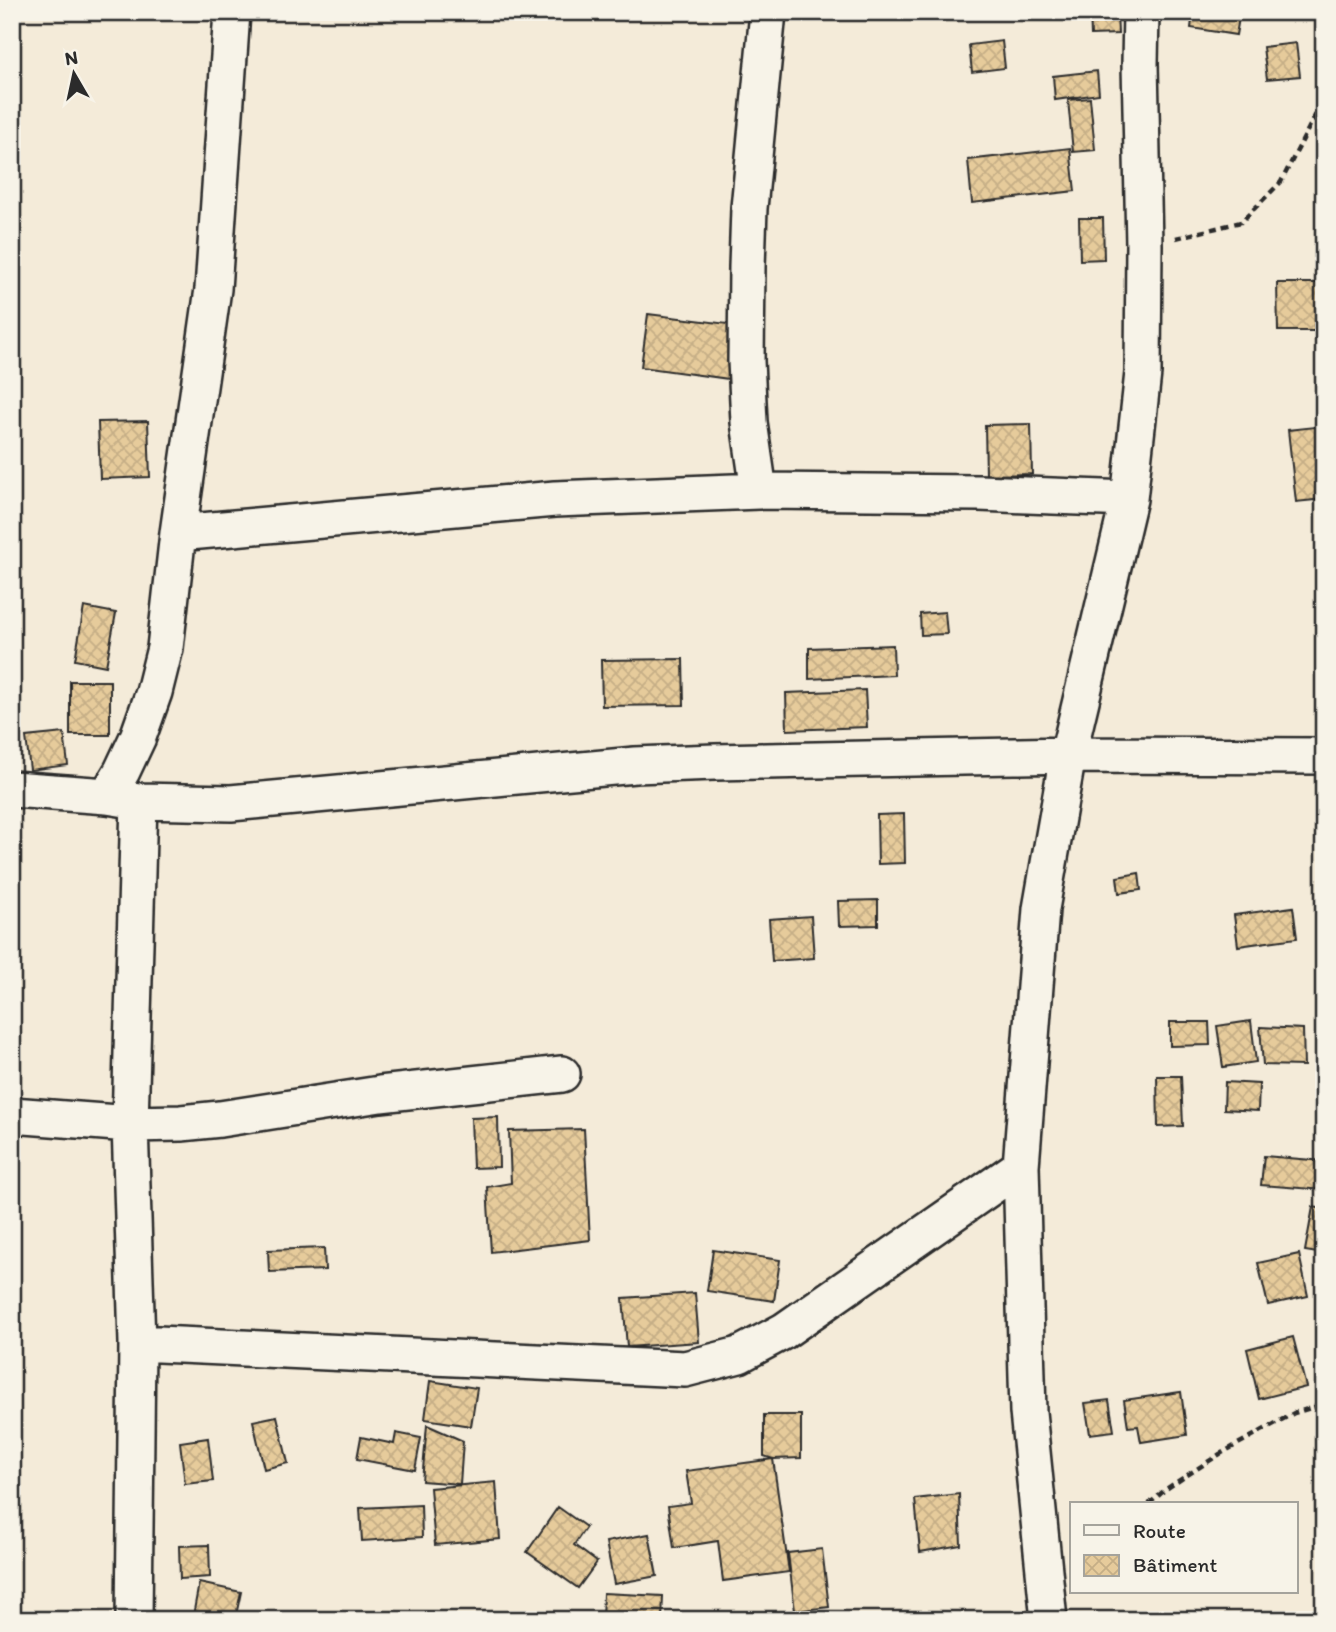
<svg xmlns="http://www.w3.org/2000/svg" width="1336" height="1632" viewBox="0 0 1336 1632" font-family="Itim,sans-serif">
<defs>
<pattern id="building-cross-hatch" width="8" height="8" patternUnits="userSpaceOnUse" patternTransform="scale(1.75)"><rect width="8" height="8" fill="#e6cb9b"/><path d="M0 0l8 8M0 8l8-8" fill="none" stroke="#c5ae86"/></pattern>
</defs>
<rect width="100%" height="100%" fill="#f4ebd9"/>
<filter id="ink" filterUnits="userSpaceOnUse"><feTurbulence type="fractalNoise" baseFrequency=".0143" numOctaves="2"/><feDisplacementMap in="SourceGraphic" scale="14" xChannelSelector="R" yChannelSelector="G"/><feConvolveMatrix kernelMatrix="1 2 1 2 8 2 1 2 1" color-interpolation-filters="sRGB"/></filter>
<g filter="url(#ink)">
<path fill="url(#building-cross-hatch)" stroke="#2b2b2b" stroke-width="2" d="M1090,12H1117L1118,34L1091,35Z
M1193,12H1240L1236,35L1191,28Z
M1002,41L1005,68L972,72L969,45Z
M1296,43L1300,76L1267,79L1263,47Z
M1097,71L1099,94L1055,100L1053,76Z
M1090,98L1095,150L1073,152L1068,100Z
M1070,148L1075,191L972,203L968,160Z
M1079,218H1103L1104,259L1080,260Z
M1277,283H1324V331H1278Z
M648,314L736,325L729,379L641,367Z
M148,421L150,477L100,479L98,422Z
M1031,424L1032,474L986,475L985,425Z
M1324,426V499L1296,502L1288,430Z
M84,607L116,613L106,666L75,660Z
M945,612L947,634L921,635L920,614Z
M893,645L894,675L809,679V648Z
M683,659L684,705L602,706L601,660Z
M70,681H110V735H70Z
M865,690L867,727L787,730L786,693Z
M64,733L68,765L30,770L26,737Z
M904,814L905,863L878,864L877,815Z
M1139,873L1141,890L1119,893L1117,877Z
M878,900V925L839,926L838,901Z
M1293,907L1297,938L1238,946L1234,915Z
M811,916L814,958L772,961L769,919Z
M1251,1021L1256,1062L1223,1067L1217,1026Z
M1170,1022H1209L1210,1045L1170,1046Z
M1260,1027L1303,1029L1304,1066L1263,1065Z
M1157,1076H1181L1183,1126L1158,1127Z
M1225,1082L1259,1084L1258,1111L1224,1109Z
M1319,1114L1324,1115V1136L1316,1135Z
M498,1117L499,1167L473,1168L471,1118Z
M584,1129L590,1240L491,1252L487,1187L511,1183L509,1131Z
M1264,1156L1324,1161V1190L1261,1185Z
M1313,1207L1324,1209V1254L1305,1251Z
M324,1248L325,1270L269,1272L268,1250Z
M713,1250L780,1260L774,1301L707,1291Z
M1299,1254L1308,1296L1268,1305L1258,1263Z
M695,1293L699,1342L627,1347L623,1298Z
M1293,1337L1306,1387L1259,1399L1247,1349Z
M430,1381L477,1388L471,1426L425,1419Z
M1181,1392L1187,1435L1141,1442L1138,1426L1128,1427L1124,1400Z
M1109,1400L1114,1431L1090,1434L1085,1403Z
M764,1415H801V1458L773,1459L764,1456Z
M277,1416L288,1463L264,1469L253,1421Z
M427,1425L463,1441L460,1484L422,1481Z
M396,1433L421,1438L415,1470L357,1459L361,1437L394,1444Z
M208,1438L213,1481L185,1484L180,1442Z
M773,1459L789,1572L723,1581L718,1541L674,1548L668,1506L691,1503L686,1471Z
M496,1482L500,1539L435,1545L430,1488Z
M959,1494L961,1545L920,1552L915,1499Z
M421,1505L422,1537L362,1541L360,1508Z
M558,1507L586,1527L574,1545L597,1562L578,1588L527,1552Z
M649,1534L657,1576L614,1584L606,1542Z
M209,1545L210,1577L180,1579L179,1546Z
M822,1549L829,1607L795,1611L788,1553Z
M199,1583L241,1592L235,1620H213L193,1616Z
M603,1593L663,1596L662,1620H602Z"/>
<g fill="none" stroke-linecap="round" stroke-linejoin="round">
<g stroke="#2b2b2b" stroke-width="40">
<path id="minor" d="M759,491L749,422L746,361L747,267L749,208L768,12
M178,533L555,499L759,491L979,493L1129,499
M12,789L107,796L139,801L231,803L635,765L715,762L1068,755L1324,756
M107,796L122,771L138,737L154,692L165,648L178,533L213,289L232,12
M12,1115L130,1124L181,1123L220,1119L380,1094L562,1074
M137,1343L685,1369L739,1355L784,1331L1021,1166
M134,1620L137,1343L130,1124L139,801
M1049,1620L1028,1412L1021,1166L1041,909L1068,755L1129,499L1143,373L1144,245L1140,64L1141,12"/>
</g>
<path stroke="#2b2b2b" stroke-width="4.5" stroke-dasharray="7 5" stroke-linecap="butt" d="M1176,238L1241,222L1281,182L1320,106L1324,102
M1149,1504L1166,1489L1220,1454L1294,1413L1324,1404"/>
<use href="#minor" stroke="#f7f3e8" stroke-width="35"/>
</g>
</g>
<rect width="1336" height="1632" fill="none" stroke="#f7f3e8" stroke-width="42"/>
<rect x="21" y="21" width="1294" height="1590" fill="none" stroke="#2b2b2b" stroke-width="2.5" filter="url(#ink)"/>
<rect x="1070" y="1502" width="228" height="91" fill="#f7f3e8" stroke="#a5a39c" stroke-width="2"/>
<rect x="1084" y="1525" width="35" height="10" fill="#f7f3e8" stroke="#a5a39c" stroke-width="2"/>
<text x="1133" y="1538" font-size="21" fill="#2b2b2b">Route</text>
<rect x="1084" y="1555" width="35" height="21" fill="url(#building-cross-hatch)" stroke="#a5a39c" stroke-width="2"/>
<text x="1133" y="1572" font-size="21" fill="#2b2b2b">Bâtiment</text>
<g transform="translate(74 74) rotate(351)" stroke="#f7f3e8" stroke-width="5" paint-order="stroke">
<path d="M0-5L12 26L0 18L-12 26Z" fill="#2b2b2b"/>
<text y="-10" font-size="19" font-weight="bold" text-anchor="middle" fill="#2b2b2b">N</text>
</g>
</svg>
